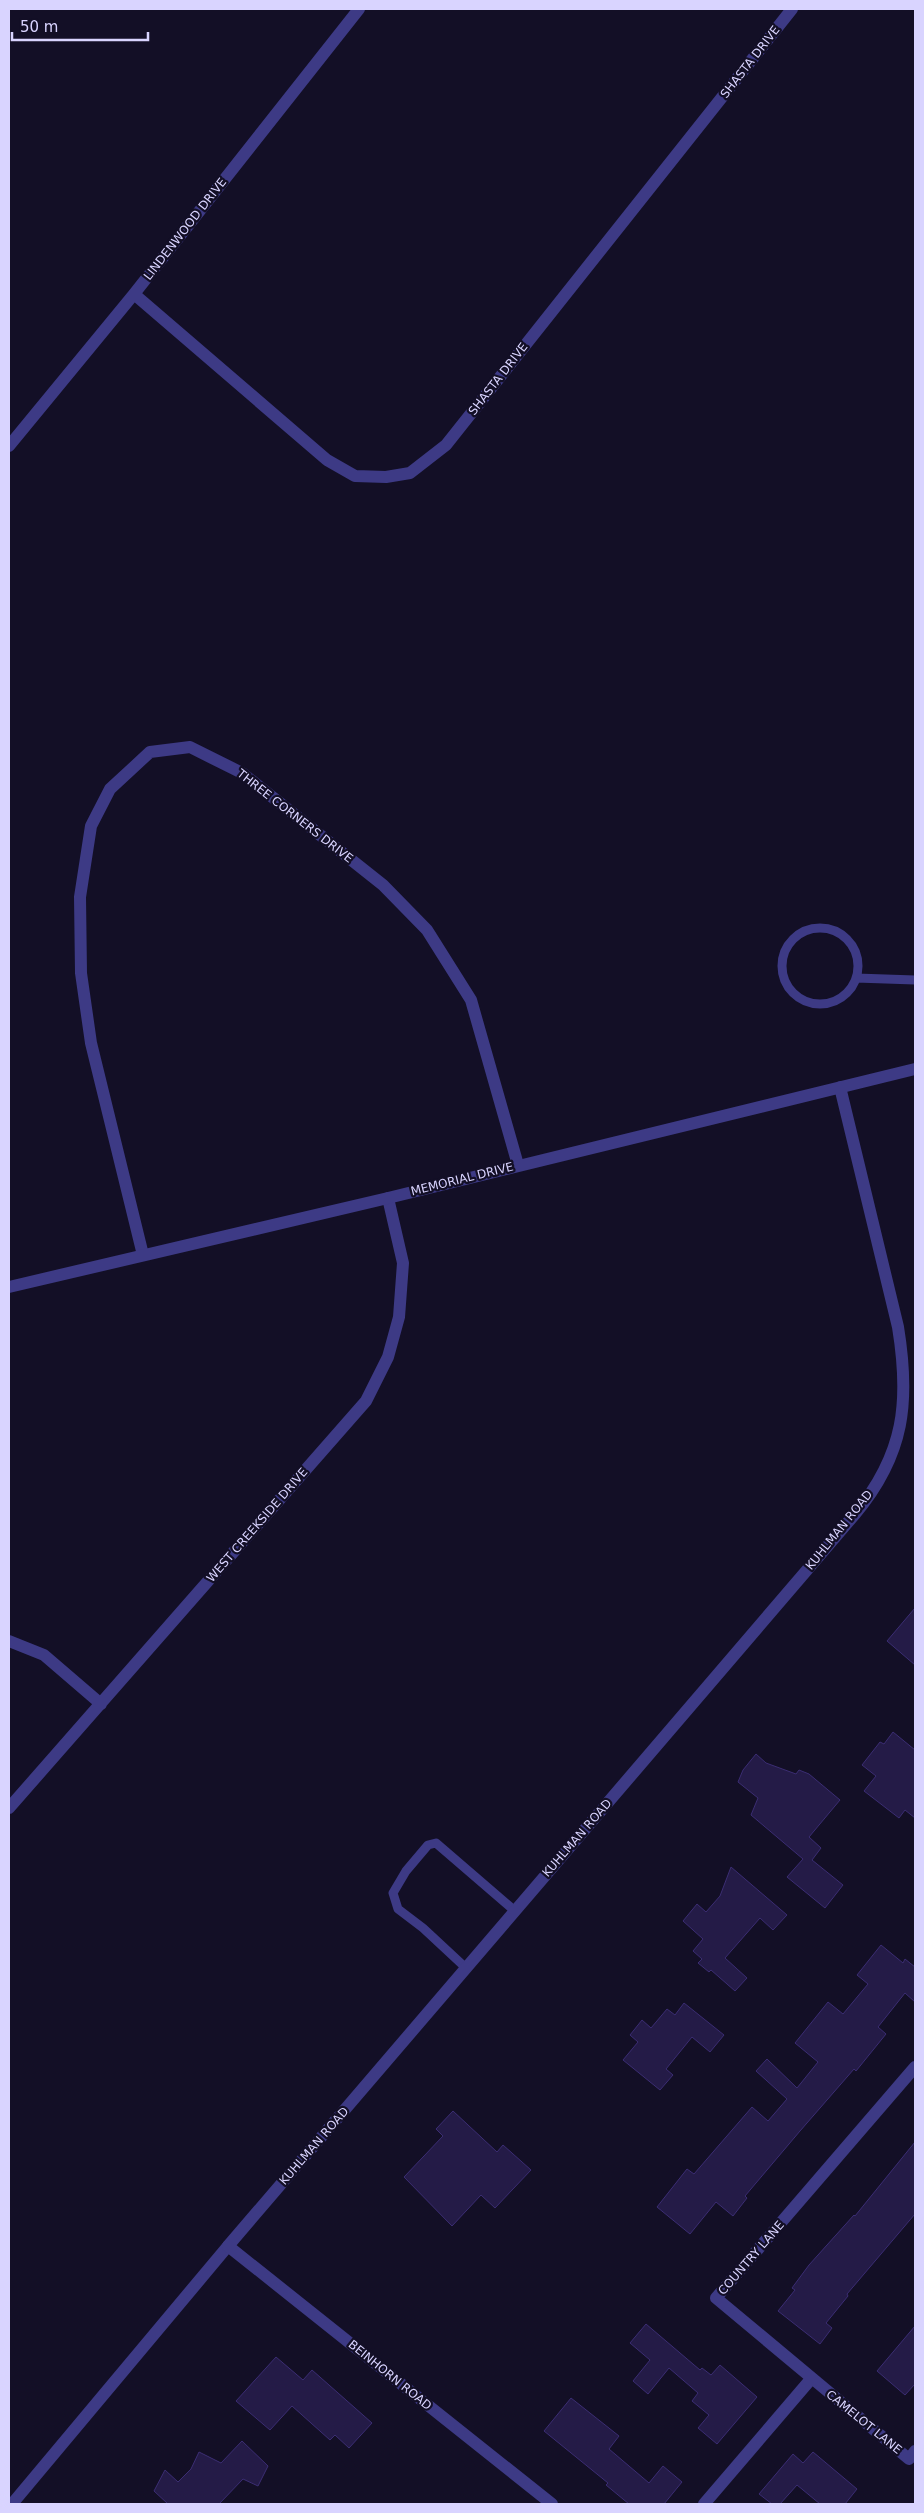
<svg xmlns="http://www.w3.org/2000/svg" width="924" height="2513" viewBox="0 0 924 2513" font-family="'DejaVu Sans',sans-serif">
<rect width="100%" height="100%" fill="#130f26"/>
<path fill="#241b47" stroke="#3b2d73" d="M915,1608V1665L887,1641Z
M893,1732L915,1750V1818L905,1810L899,1818L864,1791L876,1776L862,1765L880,1742L884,1744Z
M756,1754L766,1763L796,1774L799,1770L809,1774L840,1800L809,1837L821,1848L812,1860L843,1885L825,1908L787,1877L803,1859L751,1815L758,1798L738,1782L743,1770Z
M731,1867L787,1915L773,1930L760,1918L725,1958L747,1978L735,1991L711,1970L709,1972L698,1963L702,1959L693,1951L703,1939L683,1921L697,1904L706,1912L720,1896Z
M881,1945L903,1963L905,1959L915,1967V2002L905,1993L878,2027L886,2034L856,2071L854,2069L800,2131L745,2196L747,2198L733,2216L716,2202L690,2234L657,2207L687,2169L694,2174L752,2107L768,2121L787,2099L756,2071L767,2059L797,2088L818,2062L795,2043L828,2002L843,2014L868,1984L857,1975Z
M684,2003L724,2035L710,2052L692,2037L666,2069L673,2075L660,2090L623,2060L638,2042L630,2035L642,2020L651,2028L667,2009L675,2015Z
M453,2111L497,2152L503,2145L531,2170L495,2208L481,2195L452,2226L404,2177L443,2136L436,2129Z
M915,2142V2214L847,2294L848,2296L826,2323L832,2328L820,2344L778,2311L795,2290L792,2288L809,2265L854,2215L855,2216Z
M646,2324L700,2370L702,2368L711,2375L720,2365L757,2397L717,2444L698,2428L709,2415L692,2401L698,2393L669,2368L648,2394L633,2381L650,2360L630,2343Z
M915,2326V2384L905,2395L877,2371Z
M276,2357L303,2380L312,2370L372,2423L349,2448L335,2435L330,2440L292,2406L270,2430L236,2401Z
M571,2398L619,2436L609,2449L649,2483L663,2466L682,2482L664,2504H629L606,2485L608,2483L544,2431Z
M242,2441L268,2466L258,2486L243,2479L219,2504H168L154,2491L165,2470L178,2482L191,2469L199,2452L221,2463Z
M813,2452L857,2489L845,2504H820L797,2485L780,2504H772L759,2494L793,2454L803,2463Z"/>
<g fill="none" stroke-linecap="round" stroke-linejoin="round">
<path stroke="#3d3a85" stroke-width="9" d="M782 966a38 38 0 1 1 76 0a38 38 0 1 1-76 0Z
M856,978L915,980
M466,1968L423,1928L398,1909L393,1893L406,1871L428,1845L436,1843L515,1911"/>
<path stroke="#3d3a85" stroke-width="12" d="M134,294L327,460L355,476L386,477L410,473L446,445L792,9
M9,446L134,294L359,9
M143,1255L91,1043L81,973L80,897L91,826L110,789L150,752L190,747L242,773L383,885L427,930L471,1000L518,1165
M9,1641L44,1655L101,1704
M9,1808L366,1401L388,1357L399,1317L403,1263L388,1198
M915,2067L716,2298L909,2459L915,2451
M12,2504L228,2246
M704,2504L811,2379"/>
<path stroke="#3d3a85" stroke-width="12" d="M9,1287L388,1198L915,1069
M552,2504L228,2246L855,1514C905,1454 910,1401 898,1327L840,1087"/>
</g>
<g text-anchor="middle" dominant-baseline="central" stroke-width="4.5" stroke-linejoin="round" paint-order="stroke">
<g font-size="12" fill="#d9d4ff" stroke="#130f26">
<text transform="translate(750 62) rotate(-52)">SHASTA DRIVE</text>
<text transform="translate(185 229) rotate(-52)">LINDENWOOD DRIVE</text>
<text transform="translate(498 379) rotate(-52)">SHASTA DRIVE</text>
<text transform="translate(295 816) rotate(38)">THREE CORNERS DRIVE</text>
<text transform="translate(462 1179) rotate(-14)">MEMORIAL DRIVE</text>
<text transform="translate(257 1525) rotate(-49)">WEST CREEKSIDE DRIVE</text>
<text transform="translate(839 1530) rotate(-51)">KUHLMAN ROAD</text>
<text transform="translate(577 1838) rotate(-49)">KUHLMAN ROAD</text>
<text transform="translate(314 2146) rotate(-49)">KUHLMAN ROAD</text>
<text transform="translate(751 2258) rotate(-49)">COUNTRY LANE</text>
<text transform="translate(390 2375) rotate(39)">BEINHORN ROAD</text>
<text transform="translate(864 2422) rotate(39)">CAMELOT LANE</text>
</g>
</g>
<rect width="924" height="2513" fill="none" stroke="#d9d4ff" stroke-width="20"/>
<path d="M12 32v8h136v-8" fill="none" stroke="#d9d4ff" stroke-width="2.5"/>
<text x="20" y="32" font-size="15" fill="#d9d4ff" stroke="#130f26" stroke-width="4" paint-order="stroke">50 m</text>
</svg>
